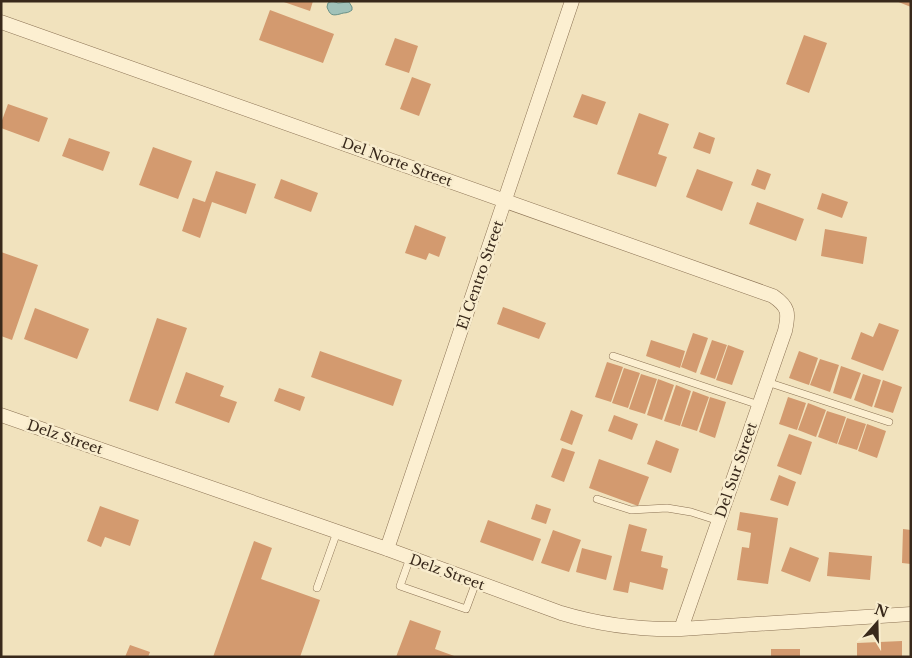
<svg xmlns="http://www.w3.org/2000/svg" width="912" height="658" viewBox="0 0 912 658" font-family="'Libre Baskerville',serif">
<rect width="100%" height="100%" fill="#f1e2bd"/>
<path fill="#a1c2b9" stroke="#689187" d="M332,1L338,3L349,2L352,7V10C347,14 345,12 340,14C332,16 330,15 327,7L328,3Z"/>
<path fill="#d39a6f" d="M281,1H313L310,11Z
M896,1H911V7Z
M270,10L334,34L323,63L259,40Z
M804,35L827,43L809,93L786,84Z
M395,38L418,46L409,73L385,65Z
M412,77L431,84L419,116L400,109Z
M582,94L606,102L597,125L573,117Z
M8,104L48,118L39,142L1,128V123Z
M639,113L669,124L658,154L667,157L656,187L617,174Z
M699,132L715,138L710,154L693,148Z
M69,138L110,152L103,171L62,156Z
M153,147L192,161L178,199L139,185Z
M697,169L733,182L722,211L686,197Z
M757,169L771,174L765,190L751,185Z
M216,171L256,184L246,214L212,202L200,238L182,231L193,198L205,202Z
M281,179L318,193L311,212L274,198Z
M822,193L848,202L842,218L817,209Z
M757,202L804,219L796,241L749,224Z
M415,225L446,237L439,257L429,253L426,260L405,253Z
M825,229L867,237L863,264L821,256Z
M1,252L38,265L12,340L1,336Z
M503,307L546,323L539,339L497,324Z
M35,308L89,329L77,359L24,339Z
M157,318L187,328L158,411L129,401Z
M879,323L899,330L883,371L851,359L861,332L873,337Z
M693,333L708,338L696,373L681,367Z
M651,340L685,351L680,368L646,356Z
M712,340L727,345L715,379L700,374Z
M728,345L744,351L732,385L716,380Z
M320,351L402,380L393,406L311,377Z
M799,351L818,358L809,385L789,378Z
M820,359L839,365L830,392L810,385Z
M607,362L623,367L611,402L595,397Z
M841,366L861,373L851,399L833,393Z
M624,368L640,373L628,408L612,403Z
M186,372L224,386L220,396L237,402L229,423L175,403Z
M641,374L657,379L645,414L629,409Z
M863,374L881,380L872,407L854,400Z
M658,379L674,385L662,420L647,415Z
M883,380L902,387L893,413L874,407Z
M676,385L691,391L680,426L664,421Z
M279,388L305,397L300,411L274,401Z
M693,391L709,397L697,431L681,426Z
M710,397L726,402L715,438L699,432Z
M788,397L806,403L797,430L779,424Z
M808,403L826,410L816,437L798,430Z
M571,410L583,415L572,445L560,440Z
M827,411L846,417L837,444L818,437Z
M614,415L638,424L632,440L608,431Z
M847,418L866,424L857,450L838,444Z
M867,424L886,431L877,458L858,451Z
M789,434L812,442L801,475L777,466Z
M656,440L679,449L671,473L647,464Z
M562,448L575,452L564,482L551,477Z
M599,459L649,477L638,506L589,488Z
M779,475L796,482L788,506L770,500Z
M536,504L551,509L546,524L531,519Z
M100,506L139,520L130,546L105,537L101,547L87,541Z
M740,512L778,518L768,584L737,580L742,547L749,548L751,533L737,530Z
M488,520L541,539L533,561L480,542Z
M629,524L647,529L641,551L663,556L661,567L668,569L663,590L630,582L628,593L613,590Z
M903,529L911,530V564L902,563Z
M553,530L581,540L569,572L541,563Z
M254,541L272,548L261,579L320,600L300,657H213Z
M790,547L819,558L810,582L781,571Z
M582,548L612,556L606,580L576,572Z
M829,552L872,556L870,580L827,576Z
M410,620L441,631L435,649L457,657H396Z
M902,641V657H857V643Z
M130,645L150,652L148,657H125Z
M771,649H800V657H771Z"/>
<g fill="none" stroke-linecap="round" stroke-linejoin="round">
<g stroke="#8b7254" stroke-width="8">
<path id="service" d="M613,356L759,405
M767,382L889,422
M597,499L631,510L667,508L691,512L719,521
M410,558L400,586L466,609L476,582
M317,588L337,532"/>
</g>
<g stroke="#8b7254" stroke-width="15">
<path id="minor" d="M1,22L773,296C789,307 789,313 785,331L681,629
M1,415L387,549L561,613C601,625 640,630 681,629L911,614
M387,549L572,1"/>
</g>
<use href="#service" stroke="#fcefd1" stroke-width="7"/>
<use href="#minor" stroke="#fcefd1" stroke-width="14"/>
</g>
<g text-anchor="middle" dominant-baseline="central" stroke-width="5" stroke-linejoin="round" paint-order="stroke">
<g font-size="14" fill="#39291b" stroke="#f8eccd">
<text transform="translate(397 162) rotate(20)">Del Norte Street</text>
<text transform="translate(480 275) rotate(-71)">El Centro Street</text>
<text transform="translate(65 437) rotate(19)">Delz Street</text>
<text transform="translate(736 470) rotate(-71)">Del Sur Street</text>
<text transform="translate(447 572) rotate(20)">Delz Street</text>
</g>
</g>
<rect width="912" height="658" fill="none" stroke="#39291b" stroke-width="5"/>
<g transform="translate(877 623) rotate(20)" stroke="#f8eccd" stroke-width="4" paint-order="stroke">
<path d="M0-4L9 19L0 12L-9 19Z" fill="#39291b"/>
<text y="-8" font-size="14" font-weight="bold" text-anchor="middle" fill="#39291b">N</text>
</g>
</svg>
